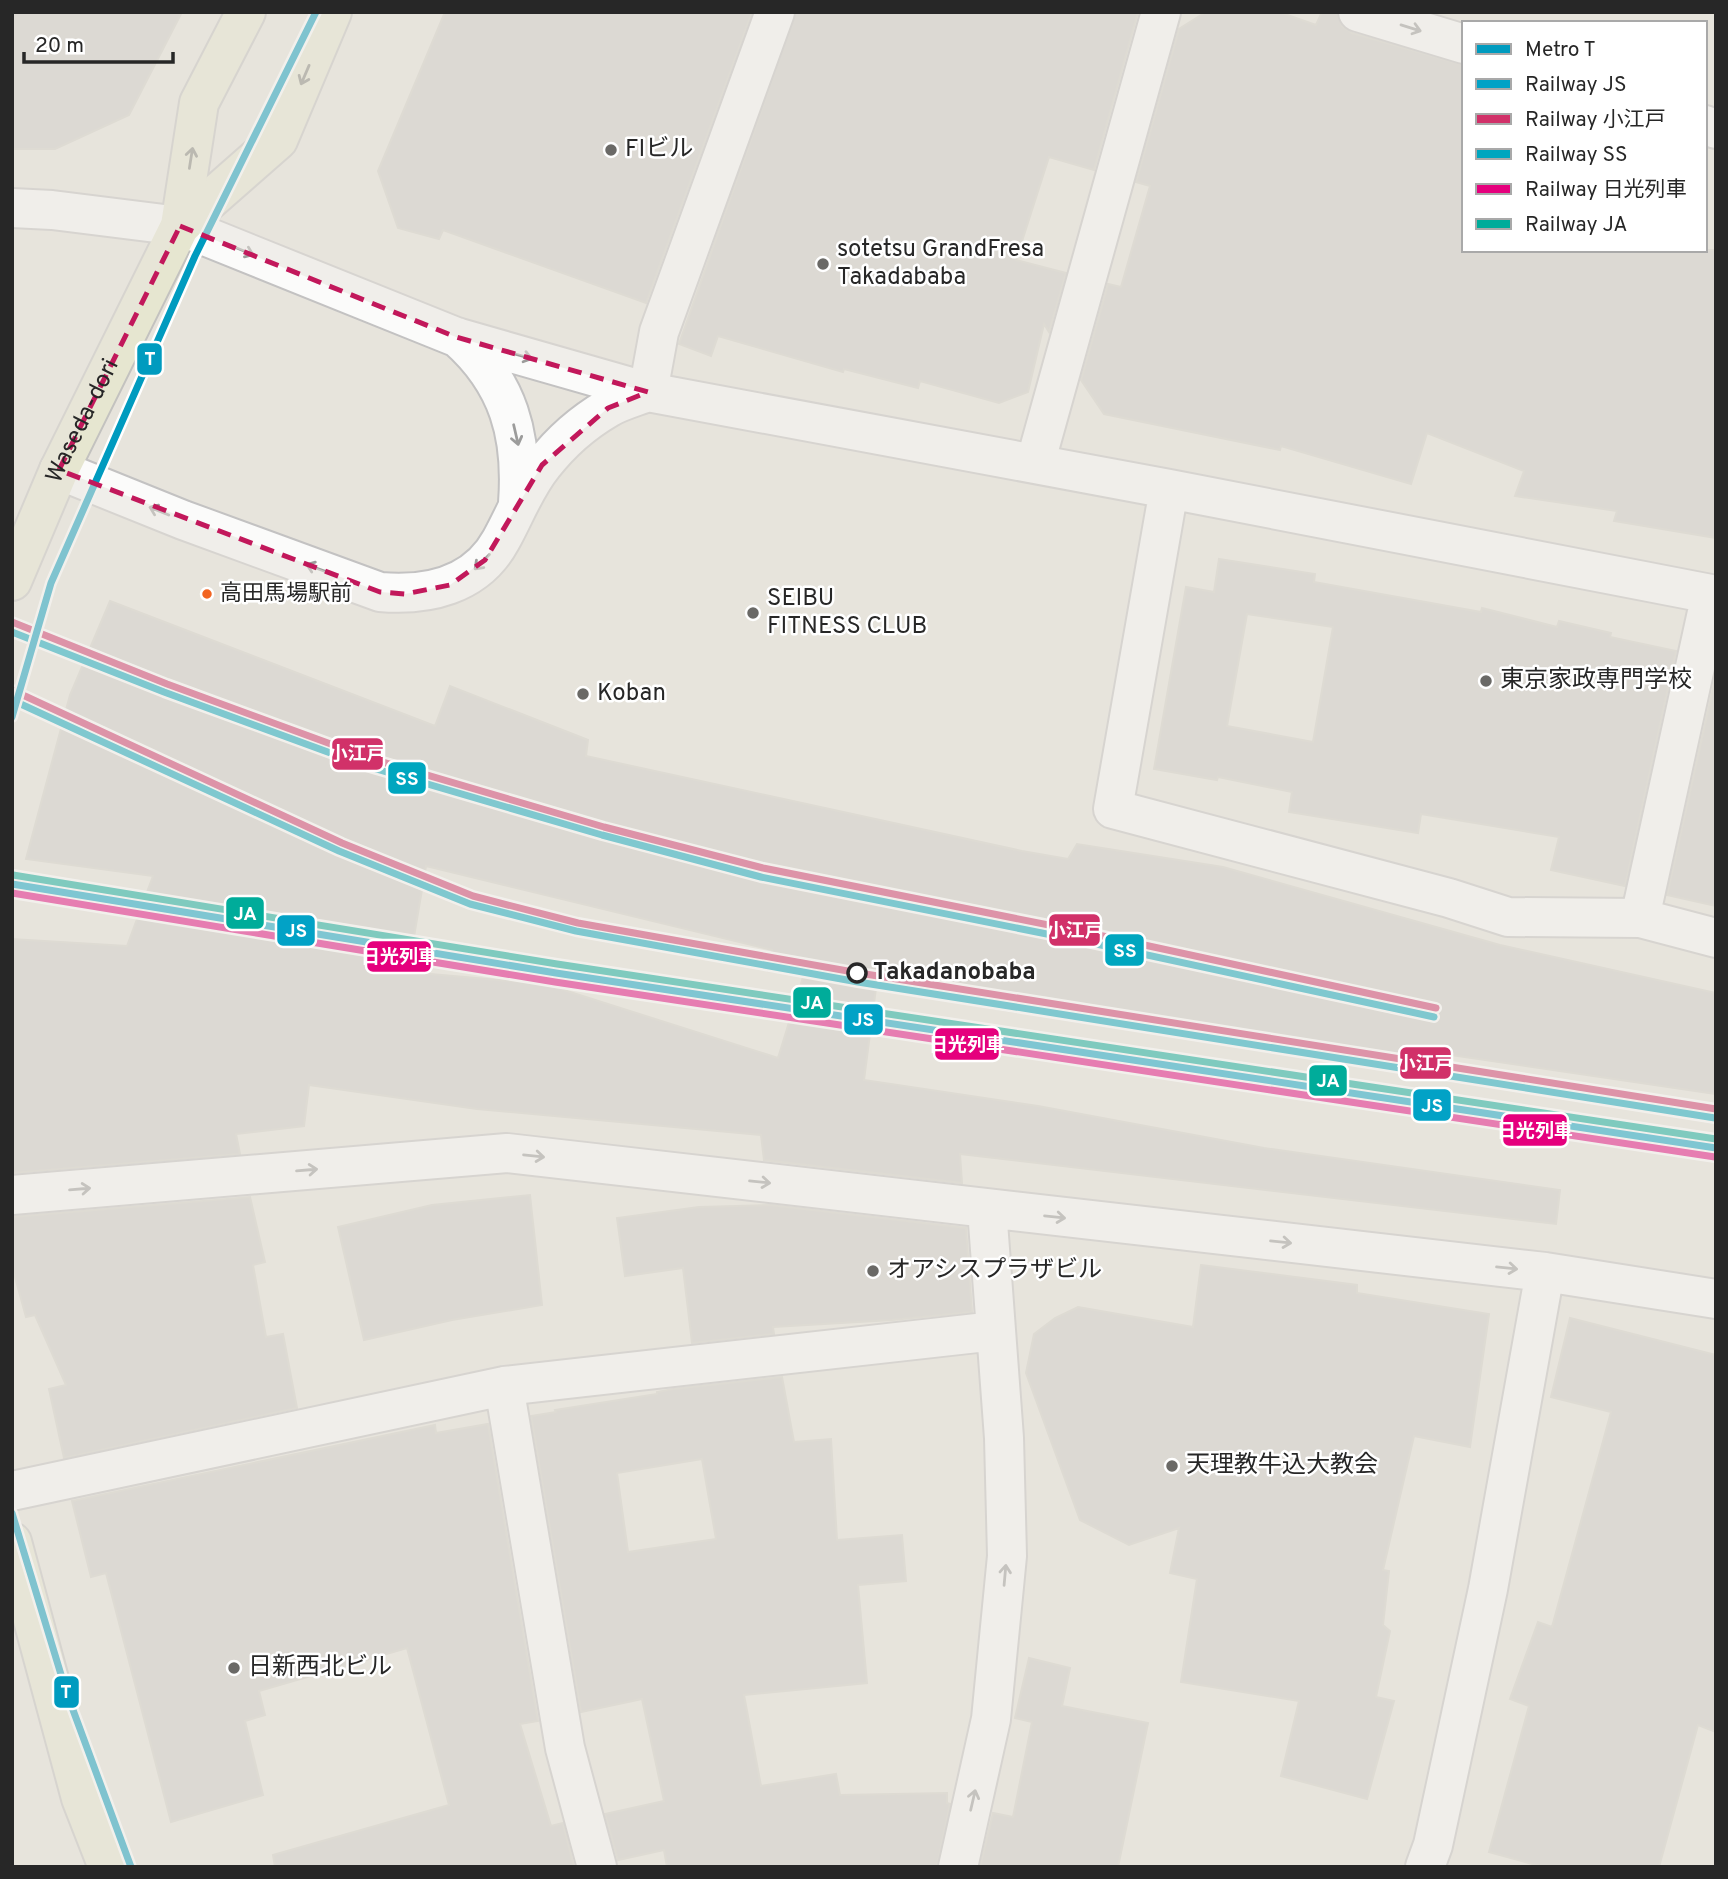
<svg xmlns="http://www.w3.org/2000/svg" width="1728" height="1879" viewBox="0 0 1728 1879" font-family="Overpass,'Noto Sans JP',sans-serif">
<rect width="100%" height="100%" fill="#e7e4dc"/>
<path fill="#cfcdc7" stroke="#d2d0c8" stroke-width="2" fill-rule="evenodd" d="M12,12H182L129,115L55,149H12Z
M445,12H752L646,303L443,230L439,239L398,228L378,171Z
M796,12H1138L1094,170L1049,157L1016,260L1066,273L1049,332L1044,324L1028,392L999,403L920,381L918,388L844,369L843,372L718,336L711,356L679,344Z
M1206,12H1279L1316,25L1322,12H1337L1342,26L1352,33L1464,65V250H1716V538L1614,521L1617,511L1515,496L1524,471L1427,433L1411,484L1281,446L1280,450L1104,414L1081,380L1108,284L1121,287L1150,186L1136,182L1179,29Z
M1219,559L1315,574L1314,582L1481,612L1482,608L1557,627L1559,621L1611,633L1610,637L1676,651L1625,886L1551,870L1559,837L1421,814L1418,833L1289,812L1292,792L1218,777L1217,780L1154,769L1186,587L1214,592ZM1247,614L1333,627L1313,742L1227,726Z
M110,601L435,726L450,686L588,740L586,756L1022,851L1068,859L1077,844L1223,867L1500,945L1716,993V1094L1417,1050L1403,1065L1008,1011L876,988L864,1080L1038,1106L1264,1148L1560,1190L1556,1224L960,1154L962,1183L764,1160L761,1135L477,1109L309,1085L304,1126L236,1134L240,1154L12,1173V939L127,946L153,876L26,859L70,695ZM426,866L772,950L768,971L804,974L778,1058L545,984L408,972Z
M1716,675V906L1667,895Z
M530,1195L542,1305L452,1320L364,1340L338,1227L432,1205Z
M250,1197L265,1262L253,1265L266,1337L283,1334L297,1408L64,1458L49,1389L66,1385L35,1315L26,1317L12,1266V1217Z
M770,1205L966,1228L972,1312L892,1320L773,1327L774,1334L692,1343L683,1268L625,1276L617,1218L699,1207Z
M1201,1265L1357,1285V1293L1489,1314L1470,1447L1414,1436L1383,1570L1389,1571L1383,1625L1390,1631L1376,1697L1394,1701L1367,1799L1281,1776L1299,1701L1181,1682L1197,1579L1170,1573L1179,1528L1129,1545L1080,1520L1026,1373L1034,1334L1055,1318L1078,1307L1193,1327Z
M1570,1318L1716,1355V1732L1698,1725L1659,1867H1543L1489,1852L1529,1706L1510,1699L1538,1622L1552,1627L1611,1412L1551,1397Z
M782,1377L794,1442L831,1439L837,1540L902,1535L906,1581L858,1585L867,1683L744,1695L761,1786L836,1774L840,1795L947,1793V1803L950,1804L937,1867H667L664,1850L618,1860L605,1814L664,1801L642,1699L581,1712L531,1416L556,1412L555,1410L657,1394V1392L673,1389ZM702,1459L716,1539L628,1552L617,1473Z
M488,1424L538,1721L520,1724L551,1826L563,1823L574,1867H275L273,1855L449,1805L407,1648L259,1691L265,1715L245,1721L263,1795L171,1822L106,1573L91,1577L72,1501L435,1425L436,1433Z
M1029,1658L1070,1668L1062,1706L1148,1723L1118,1867H980L993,1813L1013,1817L1032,1722L1015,1718Z"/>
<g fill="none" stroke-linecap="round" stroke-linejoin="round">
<g stroke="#c3c2c2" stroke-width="42">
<path id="minor" d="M1358,12L1464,44
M1705,125L1716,129
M12,208L52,210L180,226L456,337L648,392L1169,489L1716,595
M457,337C509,383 523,436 518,503
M648,392L659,332L775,12
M1035,464L1161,12
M59,470L183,520L380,592C427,596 476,586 501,540C515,515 525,487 543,465C560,443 584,422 608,408C620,401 635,397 648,392
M1169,489L1113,809L1449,898L1508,917L1640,918L1716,938
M1640,918L1711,594
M12,1195L507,1153L1545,1272L1716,1299
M504,1386L565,1748L597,1867
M12,1491L504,1386L995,1331
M958,1867L991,1719L1007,1556L1004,1438L987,1209
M1425,1867L1433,1845L1488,1589L1545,1272"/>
</g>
<g stroke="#c3c2bf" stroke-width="42">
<g id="major">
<path d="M180,226L278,140L332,12"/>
<path id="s1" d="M12,581L59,470L180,226L199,103L246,12"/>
<path d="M12,1542L81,1798L108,1867"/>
</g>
</g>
<use href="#minor" stroke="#fbfbfa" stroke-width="38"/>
<use href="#major" stroke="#e6e6d0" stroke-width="38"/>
<g stroke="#fff" stroke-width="12">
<path id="rail-1" d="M12,884L556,973L1716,1148"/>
</g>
<g stroke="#fff" stroke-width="12">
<path id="rail-2" d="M12,622L167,684L369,758L604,827L763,868L1089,933L1436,1008
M12,690L342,843L473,896L578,923L859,973L1716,1109"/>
</g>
<g stroke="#fff" stroke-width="12">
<path id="rail-3" d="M12,632L164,692L366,766L602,835L761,877L1087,942L1434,1017
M12,700L339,851L470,904L576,931L858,982L1715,1118"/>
</g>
<g stroke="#fff" stroke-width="12">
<path id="rail-4" d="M12,893L555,982L1715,1157"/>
</g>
<g stroke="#fff" stroke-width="12">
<path id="rail-5" d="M13,875L557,964L1716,1139"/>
</g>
<use href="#rail-1" stroke="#02a2c6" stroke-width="7"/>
<use href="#rail-2" stroke="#d13169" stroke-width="7"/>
<use href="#rail-3" stroke="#00a6bf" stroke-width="7"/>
<use href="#rail-4" stroke="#e5007d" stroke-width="7"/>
<use href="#rail-5" stroke="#00ac9a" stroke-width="7"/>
<g stroke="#fff" stroke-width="12">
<path id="metro-1" d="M12,717L51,583L195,256L316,12
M12,1513L66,1691L131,1867"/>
</g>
<use href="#metro-1" stroke="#009bbf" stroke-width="7"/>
</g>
<defs><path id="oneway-shaft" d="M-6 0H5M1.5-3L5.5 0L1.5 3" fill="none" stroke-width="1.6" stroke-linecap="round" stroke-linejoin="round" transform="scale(1.75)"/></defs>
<g stroke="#9c9c9b">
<use href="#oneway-shaft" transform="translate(1411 28) rotate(17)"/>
<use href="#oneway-shaft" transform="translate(244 251) rotate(22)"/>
<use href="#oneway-shaft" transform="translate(522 356) rotate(16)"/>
<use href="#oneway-shaft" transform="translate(516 435) rotate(77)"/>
<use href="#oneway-shaft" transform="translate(159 511) rotate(-158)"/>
<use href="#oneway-shaft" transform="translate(482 562) rotate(135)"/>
<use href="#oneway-shaft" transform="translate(316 568) rotate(-160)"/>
<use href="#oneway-shaft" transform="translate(534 1156) rotate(6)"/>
<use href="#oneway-shaft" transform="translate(307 1170) rotate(-5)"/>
<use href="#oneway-shaft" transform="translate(760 1182) rotate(6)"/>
<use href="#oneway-shaft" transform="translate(80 1189) rotate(-5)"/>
<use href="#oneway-shaft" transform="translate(1055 1217) rotate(6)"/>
<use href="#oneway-shaft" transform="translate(1281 1242) rotate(6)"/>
<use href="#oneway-shaft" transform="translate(1507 1268) rotate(6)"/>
<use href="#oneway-shaft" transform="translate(1005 1575) rotate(-85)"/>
<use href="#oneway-shaft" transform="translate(973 1800) rotate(-77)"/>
</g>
<g stroke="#86867c">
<use href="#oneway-shaft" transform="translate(305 75) rotate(113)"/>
<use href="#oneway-shaft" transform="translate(191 158) rotate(-81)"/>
</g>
<path d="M0 0H1728V1879H0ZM180,226L456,337L648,392L608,408L542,465L485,560L450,585L405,594L380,592L59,470Z" fill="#e7e4dc" fill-opacity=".55" fill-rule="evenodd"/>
<path fill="none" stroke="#c2185b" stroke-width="5" stroke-dasharray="14 9" stroke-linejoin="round" d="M180,226L456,337L648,392L608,408L542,465L485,560L450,585L405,594L380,592L59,470Z"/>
<g fill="#6a6966" stroke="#fff" stroke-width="2.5">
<circle cx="611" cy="150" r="7"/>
<circle cx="823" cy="264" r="7"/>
<circle cx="753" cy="613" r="7"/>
<circle cx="1486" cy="681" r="7"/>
<circle cx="583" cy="694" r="7"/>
<circle cx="873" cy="1271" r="7"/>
<circle cx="1172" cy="1466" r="7"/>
<circle cx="234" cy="1668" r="7"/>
</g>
<circle fill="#f26522" stroke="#fff" stroke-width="2.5" cx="207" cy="594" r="6"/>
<circle fill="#fff" stroke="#272727" stroke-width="3.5" cx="857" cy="973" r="9"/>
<g text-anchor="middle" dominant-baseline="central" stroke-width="5" stroke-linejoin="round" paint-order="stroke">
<g font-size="22" fill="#272727" stroke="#fff" text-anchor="start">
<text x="220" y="594">高田馬場駅前</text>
</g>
<g font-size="24" fill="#272727" stroke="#fff" text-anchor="start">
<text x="625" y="150">FIビル</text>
<text x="837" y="250">sotetsu GrandFresa<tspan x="837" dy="28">Takadababa</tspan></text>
<text x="767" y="599">SEIBU<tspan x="767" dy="28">FITNESS CLUB</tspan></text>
<text x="1500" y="681">東京家政専門学校</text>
<text x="597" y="694">Koban</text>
<text x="887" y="1271">オアシスプラザビル</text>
<text x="1186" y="1466">天理教牛込大教会</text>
<text x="248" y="1668">日新西北ビル</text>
</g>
<g font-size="24" fill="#272727" stroke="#fff">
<text stroke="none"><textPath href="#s1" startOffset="175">Waseda-dori</textPath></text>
</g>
<g font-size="24" font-weight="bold" fill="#272727" stroke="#fff" text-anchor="start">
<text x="873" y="973">Takadanobaba</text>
</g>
</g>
<g stroke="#fff" stroke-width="2.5">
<rect x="136" y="342" width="27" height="34" rx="7" fill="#009bbf"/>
<rect x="331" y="737" width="53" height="34" rx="7" fill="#d13169"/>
<rect x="387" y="761" width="40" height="34" rx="7" fill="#00a6bf"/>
<rect x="225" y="896" width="40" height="34" rx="7" fill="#00ac9a"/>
<rect x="1048" y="913" width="53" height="34" rx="7" fill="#d13169"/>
<rect x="276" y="914" width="40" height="33" rx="7" fill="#02a2c6"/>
<rect x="1104" y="933" width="41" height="34" rx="7" fill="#00a6bf"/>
<rect x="366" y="940" width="66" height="33" rx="7" fill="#e5007d"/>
<rect x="792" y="986" width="40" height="33" rx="7" fill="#00ac9a"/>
<rect x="843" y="1003" width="41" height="33" rx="7" fill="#02a2c6"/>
<rect x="934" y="1027" width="66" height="34" rx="7" fill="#e5007d"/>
<rect x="1399" y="1046" width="53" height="34" rx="7" fill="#d13169"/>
<rect x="1308" y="1064" width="40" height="33" rx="7" fill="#00ac9a"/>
<rect x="1412" y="1088" width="40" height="34" rx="7" fill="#02a2c6"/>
<rect x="1502" y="1113" width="66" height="34" rx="7" fill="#e5007d"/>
<rect x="53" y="1675" width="27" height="34" rx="7" fill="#009bbf"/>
</g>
<g font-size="19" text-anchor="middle" font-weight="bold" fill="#fff">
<text x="150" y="365">T</text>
<text x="357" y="760">小江戸</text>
<text x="407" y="785">SS</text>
<text x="245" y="920">JA</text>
<text x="1075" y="937">小江戸</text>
<text x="296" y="937">JS</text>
<text x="1125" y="957">SS</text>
<text x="399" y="963">日光列車</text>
<text x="812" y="1009">JA</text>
<text x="863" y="1026">JS</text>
<text x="967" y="1051">日光列車</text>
<text x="1425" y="1070">小江戸</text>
<text x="1328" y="1087">JA</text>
<text x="1432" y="1112">JS</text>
<text x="1535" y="1137">日光列車</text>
<text x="66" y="1698">T</text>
</g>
<rect width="1728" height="1879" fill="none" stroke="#272727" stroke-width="28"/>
<rect x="1462" y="21" width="245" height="231" fill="#ffffff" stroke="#a9a9a9" stroke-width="2"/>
<rect x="1476" y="44" width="35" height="10" fill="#009bbf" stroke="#a9a9a9" stroke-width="2"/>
<text x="1525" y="56" font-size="21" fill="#272727">Metro T</text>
<rect x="1476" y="79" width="35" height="10" fill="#02a2c6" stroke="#a9a9a9" stroke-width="2"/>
<text x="1525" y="91" font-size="21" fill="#272727">Railway JS</text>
<rect x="1476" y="114" width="35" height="10" fill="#d13169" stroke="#a9a9a9" stroke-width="2"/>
<text x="1525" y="126" font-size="21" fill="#272727">Railway 小江戸</text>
<rect x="1476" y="149" width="35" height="10" fill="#00a6bf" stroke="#a9a9a9" stroke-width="2"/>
<text x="1525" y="161" font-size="21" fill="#272727">Railway SS</text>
<rect x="1476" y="184" width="35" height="10" fill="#e5007d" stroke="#a9a9a9" stroke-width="2"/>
<text x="1525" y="196" font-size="21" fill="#272727">Railway 日光列車</text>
<rect x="1476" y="219" width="35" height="10" fill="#00ac9a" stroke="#a9a9a9" stroke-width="2"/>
<text x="1525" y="231" font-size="21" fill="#272727">Railway JA</text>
<path d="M24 52v10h149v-10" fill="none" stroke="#272727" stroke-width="3.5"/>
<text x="35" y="52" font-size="21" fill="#272727" stroke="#ffffff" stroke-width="5" paint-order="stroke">20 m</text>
</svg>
